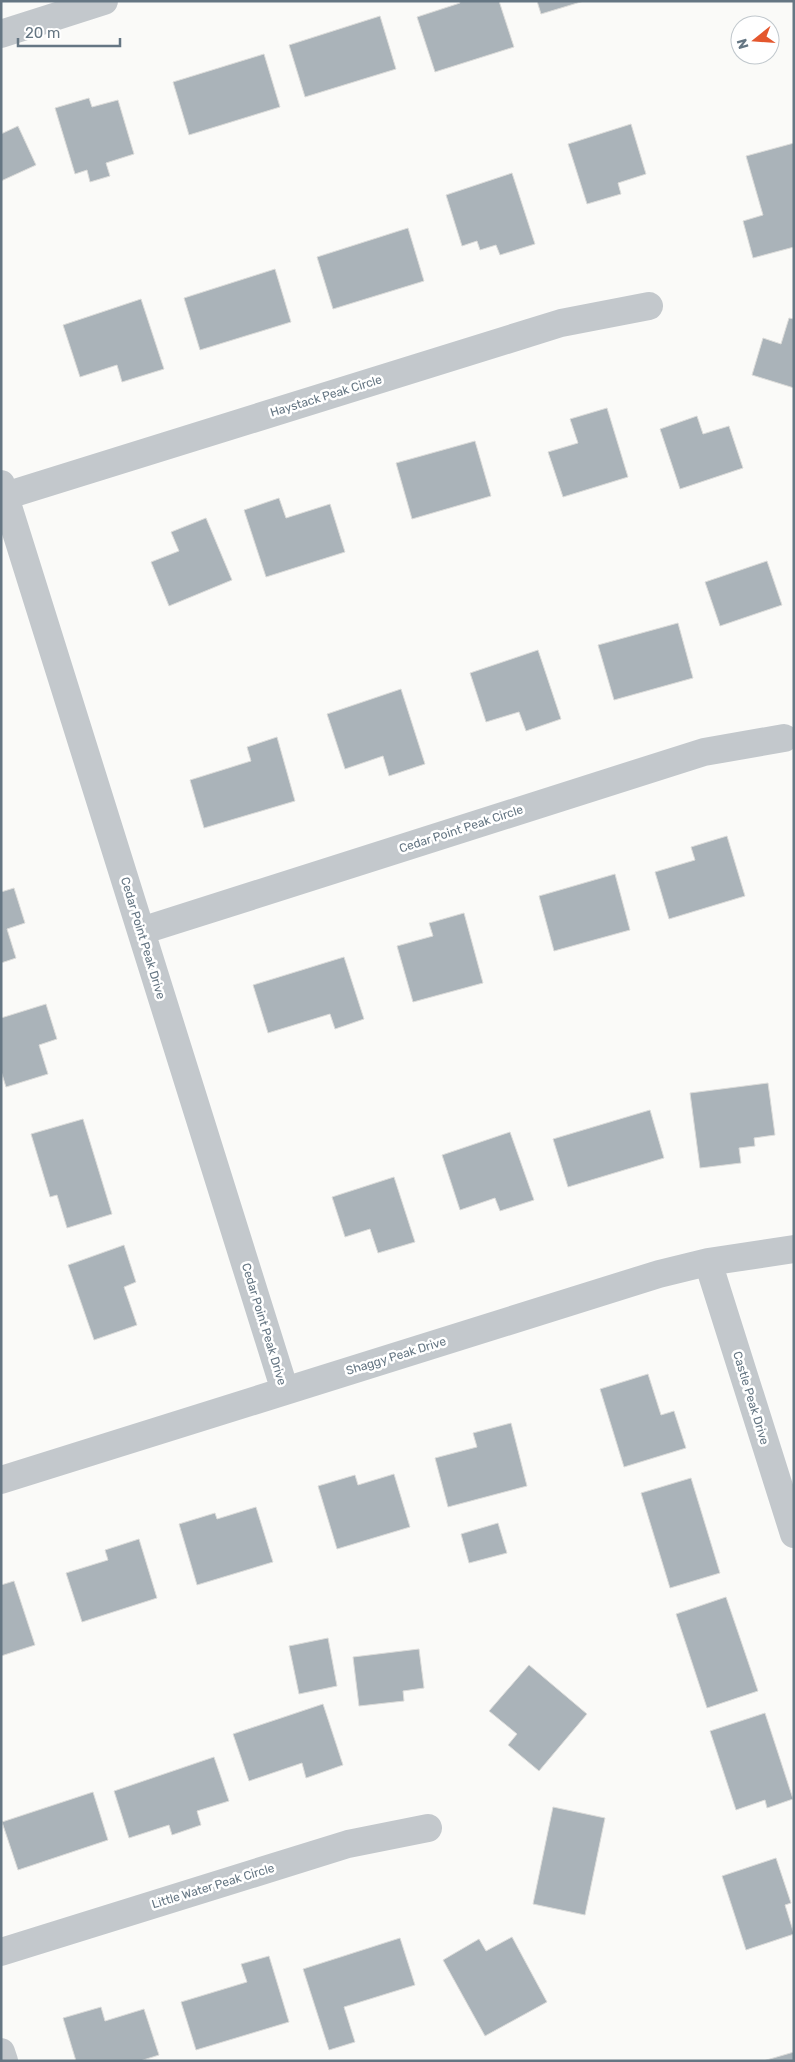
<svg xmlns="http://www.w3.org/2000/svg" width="795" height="2062" viewBox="0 0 795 2062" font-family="Rubik,sans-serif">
<rect width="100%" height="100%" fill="#fafaf8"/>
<path fill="#aab3b9" stroke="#dcdcda" d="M459,1H499L514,47L435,72L417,17L460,3Z
M537,1H584L541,14Z
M380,16L396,69L305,97L289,45Z
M264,54L280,107L189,135L173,82Z
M89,98L92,107L118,100L134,154L106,163L110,176L90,182L87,170L75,174L55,108Z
M631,124L646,174L618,183L621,194L587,204L568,144Z
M18,126L36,165L1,181V134Z
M794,143V247L753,258L743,221L763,215L746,156Z
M512,173L535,244L500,255L496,245L480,250L477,241L462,246L446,195Z
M408,228L424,281L333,309L317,257Z
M275,269L291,322L200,350L184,298Z
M141,299L164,369L122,382L117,365L80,377L63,325Z
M789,318L794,319V388L752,375L763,338L781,344Z
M607,408L628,477L563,497L548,452L578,443L570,419Z
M697,416L703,434L729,426L743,468L680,489L660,429Z
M475,441L491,496L412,519L396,463Z
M279,498L286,518L330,504L345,552L266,577L244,510Z
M206,518L232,580L169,606L151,562L179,551L171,532Z
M767,561L782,605L720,626L705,582Z
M678,623L693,678L614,700L598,645Z
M538,650L561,719L526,731L519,712L486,722L470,673Z
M401,689L425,764L389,776L383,756L345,769L327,714Z
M277,737L295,801L204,828L190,780L251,761L247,747Z
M727,836L745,896L669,919L655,872L695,860L691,847Z
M615,874L630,930L554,951L539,896Z
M14,888L25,923L7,929L16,958L1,963V892Z
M464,913L483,983L413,1002L397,946L433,936L429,923Z
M344,957L364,1019L335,1029L330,1014L268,1033L253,985Z
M46,1004L57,1039L39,1045L48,1074L6,1087L1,1071V1018Z
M768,1083L775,1135L754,1138L755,1146L739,1148L741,1163L700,1168L690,1093Z
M650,1110L664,1158L568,1187L553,1139Z
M83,1119L112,1214L67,1228L57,1195L50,1197L31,1134Z
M510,1132L534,1200L500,1211L495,1198L460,1210L442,1155Z
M394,1177L415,1242L378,1253L370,1229L345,1237L332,1197Z
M124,1245L136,1282L124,1287L137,1325L94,1340L68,1265Z
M648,1374L661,1415L674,1411L686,1448L624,1467L600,1389Z
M511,1423L527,1486L448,1507L435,1458L477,1447L473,1433Z
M394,1474L410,1527L337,1549L318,1486L355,1475L358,1485Z
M691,1478L720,1573L670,1588L641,1493Z
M256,1507L273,1562L197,1585L179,1524L215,1513L217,1519Z
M498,1523L507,1553L469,1563L461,1534Z
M139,1539L157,1598L82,1622L66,1573L108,1560L105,1550Z
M14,1581L35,1645L1,1656V1585Z
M726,1597L758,1691L707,1708L676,1614Z
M328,1638L337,1686L299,1694L289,1646Z
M419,1649L424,1688L403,1691L404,1701L359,1706L353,1657Z
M529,1665L587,1714L539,1771L508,1745L517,1734L489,1711Z
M323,1704L343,1765L306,1778L302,1763L249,1781L233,1734Z
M765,1713L793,1799L767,1808L765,1800L736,1810L710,1731Z
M214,1757L229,1801L197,1811L201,1825L172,1835L169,1825L129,1838L114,1791Z
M93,1792L108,1840L18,1870L2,1822Z
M553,1807L605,1818L585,1915L533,1904Z
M776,1858L791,1903L785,1905L794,1934L746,1950L722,1876Z
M512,1937L547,2002L485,2036L443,1960L479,1939L486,1951Z
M400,1938L415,1985L344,2007L355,2042L329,2050L303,1969Z
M269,1956L289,2022L196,2050L181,2002L247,1982L241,1964Z
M101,2007L105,2021L144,2009L159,2055L140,2061H76L63,2018Z
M794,2052V2061H763Z"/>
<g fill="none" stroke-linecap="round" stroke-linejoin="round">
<path stroke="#c3c8cc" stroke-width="28" d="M1,34L104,1
M1,484L285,1391
M5,496L561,323L649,306
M141,931L704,752L784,738
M708,1262L794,1534
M1,1480L659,1274L708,1262L794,1249
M1,1952L348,1844L428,1828
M1,2052L4,2061"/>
</g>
<g text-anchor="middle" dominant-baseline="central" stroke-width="5" stroke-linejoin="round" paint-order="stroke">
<g font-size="12" fill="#657683" stroke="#fff">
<text transform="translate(326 396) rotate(-17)">Haystack Peak Circle</text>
<text transform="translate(461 829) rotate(-18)">Cedar Point Peak Circle</text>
<text transform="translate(143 938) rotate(73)">Cedar Point Peak Drive</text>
<text transform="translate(264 1324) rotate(73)">Cedar Point Peak Drive</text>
<text transform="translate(396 1356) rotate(-17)">Shaggy Peak Drive</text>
<text transform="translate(751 1398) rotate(73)">Castle Peak Drive</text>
<text transform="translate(213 1886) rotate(-17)">Little Water Peak Circle</text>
</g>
</g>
<rect width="795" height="2062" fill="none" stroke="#657683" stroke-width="5"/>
<g transform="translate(755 40) rotate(253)"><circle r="24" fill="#ffffff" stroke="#c1c8cd"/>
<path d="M0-4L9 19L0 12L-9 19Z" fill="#e4572e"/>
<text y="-8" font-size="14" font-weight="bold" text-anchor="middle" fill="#657683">N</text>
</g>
<path d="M18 38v8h102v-8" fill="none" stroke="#657683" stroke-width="2.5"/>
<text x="25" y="38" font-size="15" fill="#657683" stroke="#ffffff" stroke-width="4" paint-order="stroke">20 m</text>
</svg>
